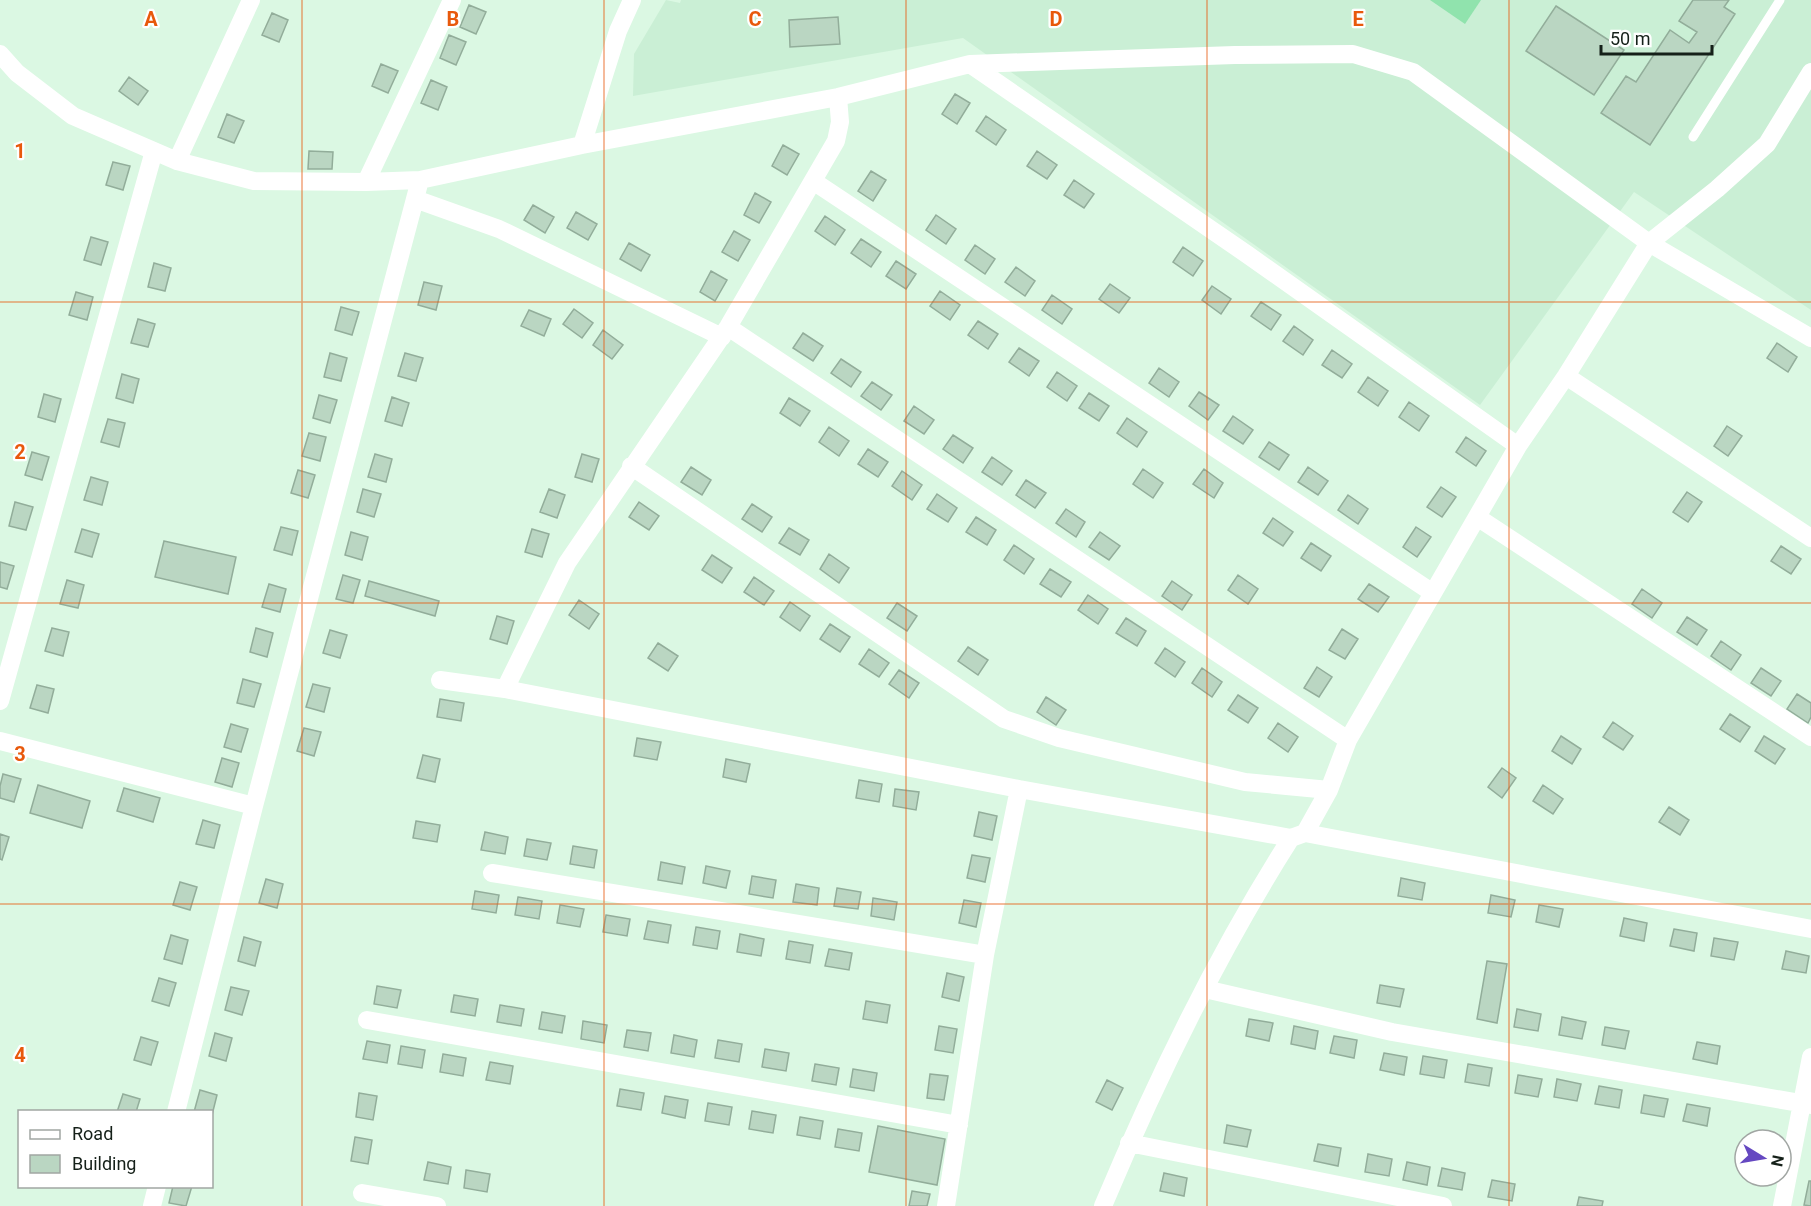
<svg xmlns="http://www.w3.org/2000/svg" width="1811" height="1206" viewBox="0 0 1811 1206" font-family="Roboto,sans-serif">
<rect width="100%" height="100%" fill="#dbf8e3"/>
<path fill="#caefd5" d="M666,0L680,3L681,0H1811V310L1634,192L1480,405L963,38L633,96L634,54Z"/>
<path fill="#90e3ad" d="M1430,0H1481L1465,24Z"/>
<path fill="#bad6c2" stroke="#92ad9a" stroke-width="1.5" d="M1693,0H1729L1724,7L1735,14L1650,145L1601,113L1626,76L1636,82L1670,30L1689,43L1697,32L1679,21Z
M469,5L486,12L476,34L460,27Z
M1556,6L1624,50L1594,95L1526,51Z
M272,13L288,20L279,42L262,35Z
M838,17L840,44L790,47L789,20Z
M449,35L466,42L456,65L440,58Z
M381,64L398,71L388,93L372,86Z
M129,77L148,91L138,105L119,91Z
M431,80L447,87L438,110L421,103Z
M955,94L970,103L957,124L942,114Z
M227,114L244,121L234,143L218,137Z
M986,116L1006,130L996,145L976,131Z
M783,145L799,154L787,175L772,166Z
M309,151L333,152L332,169H308Z
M1037,151L1057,165L1047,179L1027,166Z
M113,162L130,166L123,190L106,185Z
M871,171L886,180L873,201L858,191Z
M1074,180L1094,194L1084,208L1064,195Z
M755,193L771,202L759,223L744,215Z
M533,205L554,217L545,233L524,220Z
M576,212L597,224L588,240L567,228Z
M936,215L956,229L946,244L926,230Z
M825,216L845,230L835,245L815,231Z
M734,231L750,240L738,261L722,252Z
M91,237L108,242L101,265L84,260Z
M861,239L881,252L871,267L851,253Z
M629,243L650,255L641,271L620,259Z
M975,245L995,259L985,274L965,260Z
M1183,247L1203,261L1193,276L1173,262Z
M896,261L916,274L906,289L886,276Z
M154,263L171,268L165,291L148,287Z
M1016,267L1035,281L1025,296L1005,282Z
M711,271L727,280L715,301L700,292Z
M424,282L442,286L436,310L418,305Z
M1110,284L1130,298L1119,313L1099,299Z
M1212,286L1231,299L1221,314L1202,300Z
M940,291L960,305L950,320L930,306Z
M76,292L93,297L87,320L69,315Z
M1052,295L1072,309L1062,324L1042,310Z
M1261,302L1281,315L1271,330L1251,316Z
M341,307L359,312L352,335L335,330Z
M574,309L593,323L582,338L563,324Z
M529,310L551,319L544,336L521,326Z
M138,319L155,324L148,347L131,343Z
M978,321L998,334L988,349L968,335Z
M1294,326L1313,340L1303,355L1283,341Z
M603,330L623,345L612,359L593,345Z
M803,333L823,346L813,361L793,348Z
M1777,343L1797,357L1788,372L1767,358Z
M1019,348L1039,361L1029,376L1009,362Z
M1332,350L1352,364L1342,378L1322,365Z
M330,353L347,358L341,381L324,377Z
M405,353L423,358L416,381L398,376Z
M841,359L861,372L851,387L831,373Z
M1159,368L1179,382L1169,397L1149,383Z
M1057,372L1077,386L1067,401L1047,387Z
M122,374L139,379L133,403L116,398Z
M1368,377L1388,391L1378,406L1358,392Z
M872,382L892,395L881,410L861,396Z
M1199,392L1219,405L1208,420L1189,406Z
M1089,393L1109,406L1099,421L1079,408Z
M44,394L61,399L55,422L38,417Z
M319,395L337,400L330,423L313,418Z
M392,397L409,403L402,426L385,421Z
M789,398L810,411L800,426L780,413Z
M1409,402L1429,416L1419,431L1399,417Z
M914,406L934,420L924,434L904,421Z
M1233,416L1253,430L1243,444L1223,431Z
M1127,418L1147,432L1137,447L1117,433Z
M108,419L125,423L119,447L101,442Z
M1727,426L1742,436L1728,456L1714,446Z
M829,427L849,441L839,456L819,442Z
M309,433L326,437L320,461L302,456Z
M953,435L973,448L963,463L943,449Z
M1466,437L1486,451L1476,466L1456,452Z
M1269,442L1289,455L1279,470L1259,457Z
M868,449L888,462L878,477L858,464Z
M32,452L49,457L42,480L25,475Z
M375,454L392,459L386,482L368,477Z
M582,454L599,459L592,482L575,477Z
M992,457L1012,471L1002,485L982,472Z
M691,467L711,480L702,495L681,482Z
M1308,467L1328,481L1318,495L1298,482Z
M1143,469L1163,483L1153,498L1133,484Z
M1204,469L1223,483L1214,498L1193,484Z
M298,470L315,475L308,498L291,493Z
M902,471L922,485L912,500L892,486Z
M91,477L108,482L102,505L84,500Z
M1026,480L1046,493L1035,508L1016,495Z
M1441,487L1456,497L1442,517L1427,507Z
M363,489L381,494L374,517L357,512Z
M549,489L565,495L557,518L540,512Z
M1687,492L1702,502L1688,522L1673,512Z
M937,494L957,508L948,522L927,509Z
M1348,495L1368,509L1358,524L1338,510Z
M15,502L33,507L26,530L9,526Z
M639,502L659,516L649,530L629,517Z
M752,504L772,517L762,532L742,519Z
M1066,509L1085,522L1076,537L1056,523Z
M976,517L996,530L987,545L966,532Z
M1273,518L1293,532L1283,546L1263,533Z
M281,527L298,531L292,555L274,550Z
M1416,527L1431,537L1417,557L1403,547Z
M789,528L809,540L800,555L779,543Z
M82,529L99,534L92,557L75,552Z
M532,529L549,534L542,557L525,552Z
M351,532L368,537L362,560L345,555Z
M1100,532L1120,546L1109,560L1089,547Z
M164,541L236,557L228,594L155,577Z
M1311,543L1331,556L1321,571L1301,558Z
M1014,545L1034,559L1024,574L1004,560Z
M1781,546L1801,559L1791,574L1771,561Z
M829,554L849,568L839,583L820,569Z
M712,555L732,568L722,583L702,570Z
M0,562L14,566L7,589L0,587Z
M1050,569L1071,582L1061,597L1040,584Z
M343,575L360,580L353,603L336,599Z
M1238,575L1258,589L1248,604L1228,590Z
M754,577L774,591L764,605L744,592Z
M67,580L84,585L78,608L60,604Z
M369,581L439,601L435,616L365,596Z
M1172,581L1192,595L1182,610L1162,596Z
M269,584L286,589L280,612L262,607Z
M1369,584L1389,597L1378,612L1358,599Z
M1642,589L1662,603L1652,618L1632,604Z
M1088,595L1108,609L1098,624L1078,610Z
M579,600L599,614L589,629L569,615Z
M790,602L810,616L800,631L780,617Z
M897,603L917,616L907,631L887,618Z
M497,616L514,621L507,644L490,639Z
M1687,617L1707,630L1697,645L1677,632Z
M1126,618L1146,631L1137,646L1116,633Z
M830,624L850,637L840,652L820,639Z
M52,628L69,632L63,656L45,651Z
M256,628L273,633L267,657L250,652Z
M1342,629L1358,639L1345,659L1329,650Z
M330,630L347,635L340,658L323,653Z
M1721,641L1741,655L1731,670L1711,656Z
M658,643L678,656L668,671L648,658Z
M968,647L988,660L978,675L958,661Z
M1165,648L1185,662L1175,677L1155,663Z
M869,649L889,663L879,677L859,664Z
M1317,667L1332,677L1319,697L1304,688Z
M1202,668L1222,682L1212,697L1192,683Z
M1761,668L1781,681L1771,696L1751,683Z
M899,670L919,683L909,698L889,684Z
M243,679L261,684L254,707L237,703Z
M313,684L330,688L324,712L306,707Z
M37,685L54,689L48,713L30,708Z
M1797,694L1811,703V717L1808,723L1787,709Z
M1238,695L1258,708L1248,723L1228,710Z
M1046,697L1066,710L1056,725L1037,712Z
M440,699L464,703L461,721L437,717Z
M1730,714L1750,727L1740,742L1720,729Z
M1613,722L1633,736L1623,750L1603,737Z
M1278,723L1298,737L1288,752L1268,738Z
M231,724L248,729L241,752L224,747Z
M304,728L321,732L314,756L297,751Z
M1561,736L1581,749L1572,764L1552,751Z
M1764,736L1785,749L1775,764L1755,751Z
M637,738L661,742L657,760L634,756Z
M423,755L440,759L435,782L417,778Z
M222,758L239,763L232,787L215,782Z
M726,759L750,764L746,782L723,777Z
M1502,768L1516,778L1502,798L1488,787Z
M3,774L21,779L14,802L0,798V786Z
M859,780L882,784L879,802L856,798Z
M38,785L90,801L82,828L30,813Z
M1543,785L1563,799L1553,814L1533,801Z
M124,788L160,798L153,822L117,811Z
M895,789L919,792L916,810L893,806Z
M1669,807L1689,820L1680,835L1659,822Z
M979,812L997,816L992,840L974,836Z
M203,820L220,825L214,848L196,844Z
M416,821L440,825L437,842L413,838Z
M485,832L508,837L505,854L481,850Z
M0,834L9,837L2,860L0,859Z
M527,839L551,843L547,860L524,856Z
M573,846L597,850L594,868L570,864Z
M972,855L990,858L985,882L967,878Z
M661,862L685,867L682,884L658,880Z
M706,866L730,871L726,888L703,883Z
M752,876L776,880L773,898L749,894Z
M1401,878L1425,883L1422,900L1398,896Z
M266,879L283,884L277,908L259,903Z
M180,882L197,887L190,910L173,905Z
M796,884L819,888L817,905L793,902Z
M837,888L861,892L858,909L834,906Z
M475,891L499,895L496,913L472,909Z
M1491,895L1515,900L1511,917L1488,913Z
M518,897L542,901L539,919L515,915Z
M873,898L897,902L894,920L871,916Z
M964,900L981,903L976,927L959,923Z
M560,905L584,909L580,927L557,923Z
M1539,905L1563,909L1559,927L1536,922Z
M606,915L630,919L627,936L603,932Z
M1624,918L1647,923L1644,941L1620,936Z
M648,921L671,925L668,943L644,939Z
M696,927L720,931L717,949L693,945Z
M1674,929L1697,933L1694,951L1670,946Z
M740,934L764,939L761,956L737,952Z
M171,935L188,940L182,964L164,959Z
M244,937L261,942L255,966L238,961Z
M1714,938L1738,942L1734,960L1711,956Z
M789,941L813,945L810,963L786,959Z
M829,949L852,953L849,970L825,966Z
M1786,951L1809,956L1806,973L1782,969Z
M1487,961L1507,964L1497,1023L1477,1019Z
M947,973L964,977L959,1001L942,997Z
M159,978L176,983L169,1006L152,1001Z
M1380,985L1404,989L1400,1007L1377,1003Z
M377,986L401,990L397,1008L374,1004Z
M231,987L249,991L242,1015L225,1010Z
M454,995L478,999L475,1016L451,1012Z
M866,1001L890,1005L887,1023L863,1019Z
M500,1005L524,1009L521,1026L497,1022Z
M1517,1009L1541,1014L1538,1031L1514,1027Z
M542,1012L565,1016L562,1033L539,1029Z
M1562,1017L1586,1022L1582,1039L1559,1035Z
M1249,1019L1273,1023L1269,1041L1246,1036Z
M583,1021L607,1025L604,1043L581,1039Z
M939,1026L957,1029L953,1053L935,1050Z
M1294,1026L1318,1031L1315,1049L1291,1044Z
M1605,1027L1629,1031L1625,1049L1602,1045Z
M627,1030L651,1033L648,1051L624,1047Z
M215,1033L232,1038L226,1061L209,1056Z
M674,1035L697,1040L694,1057L671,1053Z
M1334,1036L1357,1040L1354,1058L1330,1053Z
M141,1037L158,1042L151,1065L134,1060Z
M718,1040L742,1044L739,1062L715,1058Z
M367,1041L390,1045L387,1063L363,1059Z
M1697,1042L1720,1046L1717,1064L1693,1059Z
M401,1046L425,1050L422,1068L398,1064Z
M765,1049L789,1053L786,1071L762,1067Z
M1384,1053L1407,1057L1404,1075L1380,1070Z
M443,1054L466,1058L463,1076L440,1072Z
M1423,1056L1447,1060L1444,1078L1420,1074Z
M490,1062L513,1066L510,1084L486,1080Z
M815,1064L839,1068L836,1085L812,1081Z
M1468,1064L1492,1068L1489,1086L1465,1082Z
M853,1069L877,1073L874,1091L850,1087Z
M930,1074L948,1076L944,1100L927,1098Z
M1518,1075L1542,1079L1538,1097L1515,1093Z
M1557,1079L1581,1084L1577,1101L1554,1097Z
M1107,1080L1123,1088L1112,1110L1096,1102Z
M1599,1086L1622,1090L1619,1108L1595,1104Z
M620,1089L644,1093L641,1110L617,1106Z
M200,1090L217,1095L212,1115V1112H194Z
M359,1093L377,1096L373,1120L356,1117Z
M123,1094L140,1099L136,1112H117Z
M1644,1095L1668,1099L1664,1117L1641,1113Z
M665,1096L688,1100L685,1118L662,1113Z
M708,1103L732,1107L729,1125L705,1121Z
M1687,1104L1710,1108L1707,1126L1683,1121Z
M752,1111L776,1115L773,1133L749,1129Z
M800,1117L823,1121L820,1139L797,1135Z
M1227,1125L1251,1130L1247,1147L1224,1143Z
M878,1126L945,1139L937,1185L869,1172Z
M838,1129L862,1133L859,1151L835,1147Z
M355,1137L372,1140L368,1164L351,1161Z
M1318,1144L1341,1148L1338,1166L1314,1161Z
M1741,1148L1745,1149V1167L1738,1166Z
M1368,1154L1392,1159L1389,1176L1365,1172Z
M428,1162L451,1167L448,1184L424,1180Z
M1407,1162L1430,1167L1427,1185L1403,1180Z
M1442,1168L1465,1173L1462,1190L1438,1186Z
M466,1170L490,1174L487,1192L464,1188Z
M1164,1173L1187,1178L1184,1196L1160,1191Z
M1492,1180L1515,1184L1512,1201L1488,1197Z
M1809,1181H1811V1206L1804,1205Z
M173,1186H192L186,1206L169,1203Z
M912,1191L930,1194L927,1206H909Z
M1579,1197L1603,1201L1602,1206H1577Z"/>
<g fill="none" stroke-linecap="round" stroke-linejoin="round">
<path stroke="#fff" stroke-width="9" d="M1693,137L1780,0"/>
<path stroke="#fff" stroke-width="18" d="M0,54L17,73L73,116L177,161L254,181L366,182L420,180L582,145L838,97L970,64L1235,55L1353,54L1413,72L1649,243L1811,338
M970,64L1248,255L1518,446
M582,145L618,31L632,0
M177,161L251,0
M813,181L1433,593
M366,182L452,0
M415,199L499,229L722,337
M728,327L1348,740
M1566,376L1811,538
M631,466L1004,719L1059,738L1245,782L1329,790
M1477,517L1811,737
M440,680L505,689L1019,789L1291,838
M505,689L567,563L728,327L836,141L840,122L838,97
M0,701L154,151
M0,741L254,806
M1305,833L1329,790L1348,740L1518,446L1566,376L1649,243L1717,189L1767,144L1811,72
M492,873L985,955
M1205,989L1392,1032L1811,1105
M367,1020L959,1125
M176,1112L254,806L420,180
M1129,1143L1443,1206
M362,1193L437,1206
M152,1206L157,1186
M946,1206L985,955L1019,789
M1103,1206C1156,1080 1217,954 1291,838L1305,833L1811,929
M1782,1206L1811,1057"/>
</g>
<path fill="none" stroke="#e8590c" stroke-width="1.5" stroke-opacity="0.55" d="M302,0V1206M604,0V1206M906,0V1206M1207,0V1206M1509,0V1206M0,302H1811M0,603H1811M0,904H1811"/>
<g font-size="20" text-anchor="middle" font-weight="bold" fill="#e8590c" stroke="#fff" stroke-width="4.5" stroke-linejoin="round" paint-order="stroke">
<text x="151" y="26">A</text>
<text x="453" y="26">B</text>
<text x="755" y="26">C</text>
<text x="1056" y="26">D</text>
<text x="1358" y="26">E</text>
<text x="20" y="158">1</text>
<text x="20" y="459">2</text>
<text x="20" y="761">3</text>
<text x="20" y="1062">4</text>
</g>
<rect x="18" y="1110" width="195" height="78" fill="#ffffff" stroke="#a1a6a3" stroke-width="1.5"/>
<rect x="30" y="1130" width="30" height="9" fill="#ffffff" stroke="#a1a6a3" stroke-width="1.5"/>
<text x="72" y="1140" font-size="18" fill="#152019">Road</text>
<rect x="30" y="1155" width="30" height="18" fill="#bad6c2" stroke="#a1a6a3" stroke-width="1.5"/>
<text x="72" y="1170" font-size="18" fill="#152019">Building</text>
<g transform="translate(1763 1158) rotate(101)"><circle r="28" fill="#ffffff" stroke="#a1a6a3" stroke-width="1.5"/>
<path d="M0-4.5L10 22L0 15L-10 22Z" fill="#6548c1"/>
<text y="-9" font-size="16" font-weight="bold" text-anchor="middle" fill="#152019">N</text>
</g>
<path d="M1601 45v9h111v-9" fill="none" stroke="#152019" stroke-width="3"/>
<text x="1610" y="45" font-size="18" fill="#152019" stroke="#ffffff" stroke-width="4.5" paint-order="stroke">50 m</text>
</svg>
